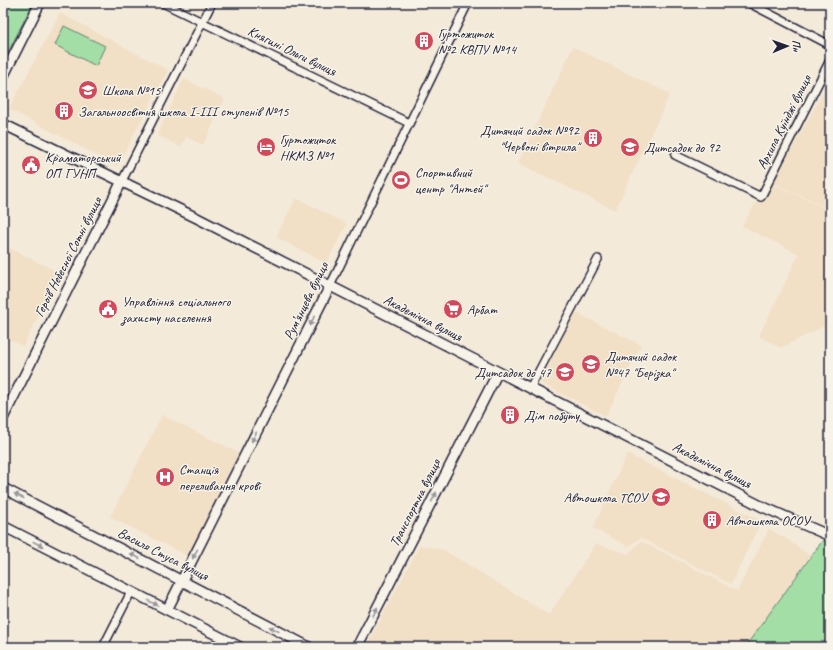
<svg xmlns="http://www.w3.org/2000/svg" width="833" height="650" viewBox="0 0 833 650" font-family="Caveat,sans-serif">
<rect width="100%" height="100%" fill="#f4ead9"/>
<filter id="ink" filterUnits="userSpaceOnUse"><feTurbulence type="fractalNoise" baseFrequency=".025" numOctaves="2"/><feDisplacementMap in="SourceGraphic" scale="8" xChannelSelector="R" yChannelSelector="G"/><feConvolveMatrix kernelMatrix="1 2 1 2 8 2 1 2 1" color-interpolation-filters="sRGB"/></filter>
<g filter="url(#ink)">
<path fill="#f1dfc6" d="M60,13L168,70L117,166L9,109Z
M573,47L670,94L615,210L518,163Z
M184,79L225,99L203,145L186,137L181,147L157,135Z
M830,80V209L773,183Z
M768,182L830,210V323L781,348L759,336L799,254L742,226Z
M296,198L347,224L326,263L276,237Z
M3,245L60,273L23,346L3,336Z
M575,312L641,345L606,416L540,383Z
M162,415L239,453L188,556L110,517Z
M627,454L761,521L731,584L641,538L628,546L593,528Z
M769,529L788,540L810,556L745,647H366L420,545L444,550L549,615L596,544L628,554L641,541L737,591Z"/>
<path fill="#a2dea5" stroke="#628070" d="M3,3H33L3,62Z
M64,26L105,46L96,66L55,45Z
M823,540L830,543V647H745Z"/>
<g fill="none" stroke-linecap="round" stroke-linejoin="round">
<g stroke="#22223b" stroke-width="10">
<path id="minor" d="M163,3L409,123
M749,3L830,45
M675,155L761,197L830,60
M122,181L212,3
M330,286L468,3
M530,388L598,259
M103,647L131,592"/>
</g>
<g stroke="#22223b" stroke-width="12">
<path id="tertiary" d="M3,77L40,3
M3,124L197,218L761,506L830,536
M3,418L122,181
M3,488L309,647
M3,526L240,647
M167,610L330,286
M357,647L498,372"/>
</g>
<use href="#minor" stroke="#f7f3e8" stroke-width="7"/>
<use href="#tertiary" stroke="#f7f3e8" stroke-width="9"/>
</g>
<defs><path id="oneway-solid" d="M-6-.8H1V-3.2L6.5 0L1 3.2V.8H-6Z"/></defs>
<g fill="#97959a">
<use href="#oneway-solid" transform="translate(312 321) rotate(117)"/>
<use href="#oneway-solid" transform="translate(254 437) rotate(117)"/>
<use href="#oneway-solid" transform="translate(19 496) rotate(-153)"/>
<use href="#oneway-solid" transform="translate(434 497) rotate(-63)"/>
<use href="#oneway-solid" transform="translate(38 544) rotate(27)"/>
<use href="#oneway-solid" transform="translate(195 554) rotate(117)"/>
<use href="#oneway-solid" transform="translate(135 556) rotate(-153)"/>
<use href="#oneway-solid" transform="translate(153 603) rotate(27)"/>
<use href="#oneway-solid" transform="translate(375 612) rotate(-63)"/>
<use href="#oneway-solid" transform="translate(274 629) rotate(-152)"/>
</g>
</g>
<defs>
<g id="building-disc" transform="scale(1)"><circle r="9.5" fill="#d1495b" stroke="#f7f3e8"/><path d="M-4-6H4V6H1V3H-1V6H-4ZM-2.5-4.3h1.7v1.8h-1.7ZM.8-4.3h1.7v1.8H.8ZM-2.5-1h1.7V.8h-1.7ZM.8-1h1.7V.8H.8Z" fill="#fff"/></g>
<g id="school-disc" transform="scale(1)"><circle r="9.5" fill="#d1495b" stroke="#f7f3e8"/><path d="M0-5L7-2L0 1L-7-2ZM-4 1L0 2.5L4 1V4Q0 6-4 4Z" fill="#fff"/></g>
<g id="hotel-disc" transform="scale(1)"><circle r="9.5" fill="#d1495b" stroke="#f7f3e8"/><path d="M-6-4.5h1.5V1H6V5H4.5V3h-9V5H-6ZM-4 0a1.8 1.8 0 1 1 3.6 0ZM.5 0V-2.5h3Q6-2.5 6 0Z" fill="#fff"/></g>
<g id="civic-disc" transform="scale(1)"><circle r="9.5" fill="#d1495b" stroke="#f7f3e8"/><path d="M-.6-6.5H3V-4.5H.6V-3L4-1V1h2V6H-6V1h2V-1L-.6-3ZM-1.2 2.5V6h2.4V2.5Z" fill="#fff"/></g>
<g id="stadium-disc" transform="scale(1)"><circle r="9.5" fill="#d1495b" stroke="#f7f3e8"/><path d="M0-5a6.5 5 0 1 0 0 10a6.5 5 0 1 0 0-10ZM-3.5-1.8h7v3.6h-7Z" fill="#fff"/></g>
<g id="supermarket-disc" transform="scale(1)"><circle r="9.5" fill="#d1495b" stroke="#f7f3e8"/><path d="M-6-5.5h2.5l.6 2H6L4.5 2H-2.5L-4.4-4H-6ZM-1.5 3.2a1.3 1.3 0 1 0 .1 0ZM3 3.2a1.3 1.3 0 1 0 .1 0Z" fill="#fff"/></g>
<g id="hospital-disc" transform="scale(1)"><circle r="9.5" fill="#d1495b" stroke="#f7f3e8"/><path d="M-5-5h3v3.5h4V-5h3V5h-3V1.5h-4V5h-3Z" fill="#fff"/></g>
</defs>
<g fill-rule="evenodd">
<use href="#building-disc" x="424" y="41"/>
<use href="#school-disc" x="88" y="90"/>
<use href="#building-disc" x="64" y="111"/>
<use href="#building-disc" x="593" y="138"/>
<use href="#hotel-disc" x="266" y="147"/>
<use href="#school-disc" x="630" y="147"/>
<use href="#civic-disc" x="31" y="165"/>
<use href="#stadium-disc" x="401" y="180"/>
<use href="#civic-disc" x="108" y="309"/>
<use href="#supermarket-disc" x="453" y="309"/>
<use href="#school-disc" x="591" y="364"/>
<use href="#school-disc" x="565" y="372"/>
<use href="#building-disc" x="510" y="415"/>
<use href="#hospital-disc" x="165" y="477"/>
<use href="#school-disc" x="661" y="497"/>
<use href="#building-disc" x="712" y="520"/>
</g>
<g text-anchor="middle" dominant-baseline="central" stroke-width="3" stroke-linejoin="round" paint-order="stroke">
<g font-size="14" fill="#22223b" stroke="#f7f3e8" text-anchor="start">
<text x="438" y="33">Гуртожиток<tspan x="438" dy="16">№2 КВПУ №14</tspan></text>
<text x="102" y="90">Школа №15</text>
<text x="78" y="111">Загальноосвітня школа І-ІІІ ступенів №15</text>
<text x="579" y="130" text-anchor="end">Дитячий садок №92<tspan x="579" dy="16">"Червонi вiтрила"</tspan></text>
<text x="280" y="139">Гуртожиток<tspan x="280" dy="16">НКМЗ №1</tspan></text>
<text x="644" y="147">Дитсадок до 92</text>
<text x="45" y="157">Краматорський<tspan x="45" dy="16">ОП ГУНП</tspan></text>
<text x="415" y="172">Спортивний<tspan x="415" dy="16">центр "Антей"</tspan></text>
<text x="122" y="301">Управління соціального<tspan x="122" dy="16">захисту населення</tspan></text>
<text x="467" y="309">Арбат</text>
<text x="605" y="356">Дитячий садок<tspan x="605" dy="16">№47 "Берізка"</tspan></text>
<text x="551" y="372" text-anchor="end">Дитсадок до 47</text>
<text x="524" y="415">Дім побуту</text>
<text x="179" y="469">Станція<tspan x="179" dy="16">переливання крові</tspan></text>
<text x="647" y="497" text-anchor="end">Автошкола ТСОУ</text>
<text x="726" y="520">Автошкола ОСОУ</text>
</g>
<g font-size="14" fill="#22223b" stroke="#f7f3e8">
<text transform="translate(292 51) rotate(26)">Княгині Ольги вулиця</text>
<text transform="translate(784 122) rotate(-63)">Архипа Куїнджі вулиця</text>
<text transform="translate(68 257) rotate(-63)">Героїв Небесної Сотні вулиця</text>
<text transform="translate(306 301) rotate(-64)">Рум’янцева вулиця</text>
<text transform="translate(423 318) rotate(27)">Академічна вулиця</text>
<text transform="translate(712 465) rotate(27)">Академічна вулиця</text>
<text transform="translate(415 503) rotate(-63)">Транспортна вулиця</text>
<text transform="translate(163 554) rotate(27)">Василя Стуса вулиця</text>
</g>
</g>
<rect width="833" height="650" fill="none" stroke="#f7f3e8" stroke-width="16"/>
<rect x="8" y="8" width="817" height="634" fill="none" stroke="#22223b" stroke-width="1.5" filter="url(#ink)"/>
<g transform="translate(787 46) rotate(88)" stroke="#f7f3e8" stroke-width="3" paint-order="stroke">
<path d="M0-3L7 15L0 10L-7 15Z" fill="#22223b"/>
<text y="-6" font-size="11" font-weight="bold" text-anchor="middle" fill="#22223b">Пн</text>
</g>
</svg>
